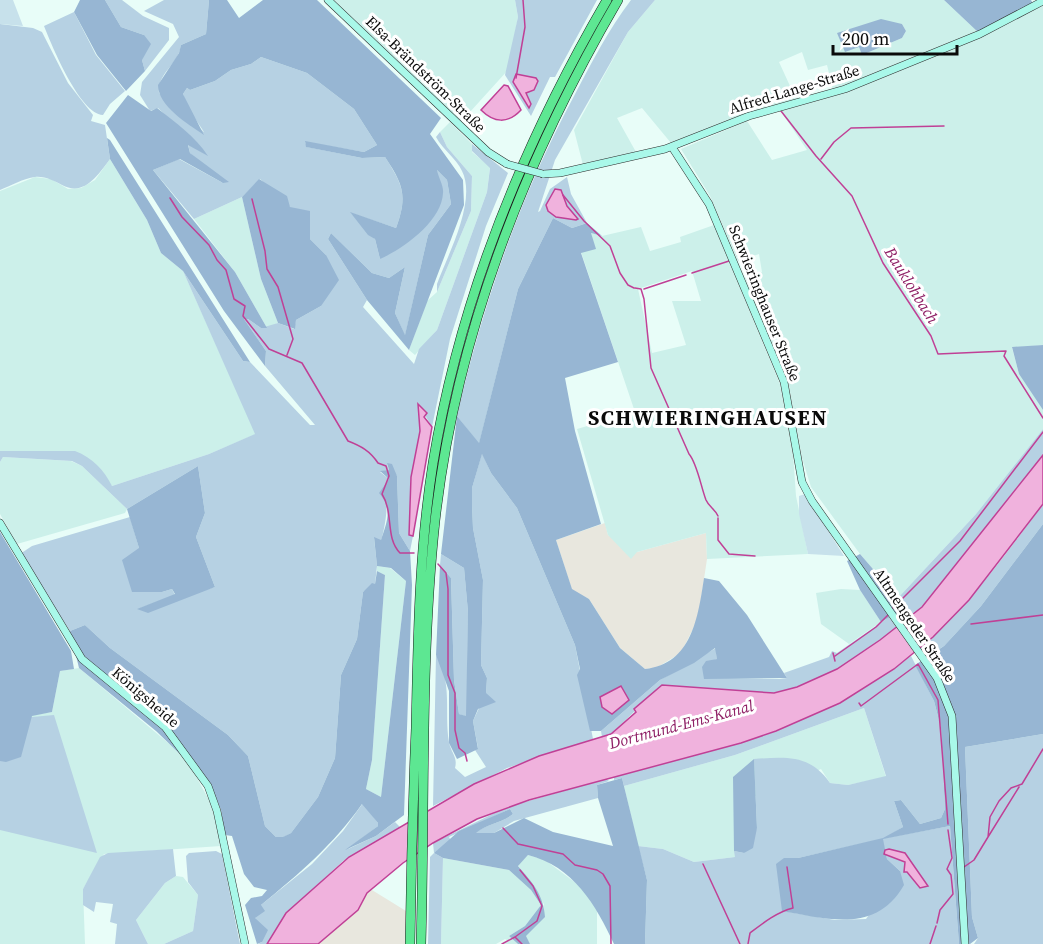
<svg xmlns="http://www.w3.org/2000/svg" width="1043" height="944" viewBox="0 0 1043 944" font-family="'Source Serif 4',serif">
<rect width="100%" height="100%" fill="#e8fdf8"/>
<path fill="#e8e7de" d="M605,523L608,535L637,552L706,533L707,559L698,619L681,653L656,668L645,669L620,648L589,599L572,590L556,540Z
M359,882L406,911L405,944H294Z"/>
<path fill="#ccf0ea" fill-rule="evenodd" d="M332,0H515L518,17L508,70L460,123Z
M655,0H944L980,34L1043,1V345L1012,348L1019,374L1043,410V429L976,514L898,598L860,554L811,487L802,458L788,381L745,278L762,272L759,254L738,261L710,196L681,149L747,121L772,160L807,150L780,110L833,90L827,65L808,70L802,52L779,62L796,99L755,111L671,143L642,108L617,118L636,152L583,165L574,130L628,32ZM902,24L906,31L902,38L862,55L859,47Z
M450,122L472,144V152L490,167L487,192L437,330L415,355L409,350L427,301L437,292L471,211L472,176L447,147L440,132Z
M110,159L147,220L161,253L183,271L256,434L209,454L112,486L75,452L0,451V191L35,177L51,179L68,189L81,188L95,180Z
M242,197L261,279L278,323L267,328L235,272L194,219Z
M714,225L780,384L793,454L796,496L808,554L707,559L706,533L637,552L631,559L608,535L577,429L635,412L581,252L591,233L602,236L641,227L650,251L681,242L680,237ZM692,271L701,301H672L686,345L652,353L638,289Z
M3,457L71,461L82,466L127,509L125,513L17,544L0,514V462Z
M377,566L390,568L406,581L381,797L366,789L372,760L385,575L377,571Z
M841,589L860,590L881,622L849,644L821,624L816,593Z
M79,668L186,758L215,811L221,846L104,854L83,889L85,944H0V761L21,757L32,715L52,712L60,671Z
M864,708L886,777L848,785L830,783L821,769L734,805L735,857L694,862L663,849L638,846L624,786L735,755Z
M528,855L545,860L580,886L597,907V944H530L525,936L544,917V904L518,865Z
M443,858L509,870L531,890L541,905L525,926L509,936L518,944H504L509,941L505,939L496,944H441Z
M176,876L183,877L198,895L193,931L164,944H148L136,920L165,883Z"/>
<path fill="#b6d1e3" fill-rule="evenodd" d="M105,0H122L143,16L169,28V40L145,71L142,60L144,35L121,27Z
M164,0H209L206,34L181,45C179,64 157,73 159,93L204,132L188,108L183,94L187,88L190,90L215,81L231,70L251,64L261,57L307,73L354,109L377,145L364,152L305,142L307,147L362,158L385,157C403,185 408,196 396,228L351,213L375,239L380,259L436,169L447,180L451,204L428,235L405,336L395,313L405,267L389,278L372,273L331,233L328,239L367,300L363,307L414,364L419,349L437,330L487,192L490,168L472,151V144L508,173L486,226L450,339L432,427L419,405L420,431L411,477L409,534L413,536L410,551L399,533L397,476L387,464L389,470L380,472L389,479C386,503 388,517 381,541L374,538L377,566L375,584L363,592L357,639L341,675L335,758L318,797L291,833L284,837H276L265,826L248,756L228,735L110,648L85,625L70,631L20,554L32,546L130,517L139,548L162,592L172,589L175,595L138,609L215,587L196,537L205,513L198,466L127,509L82,466L72,461L3,457L0,462V451H75C93,458 104,470 112,486L209,454L255,434L183,271L243,361L250,362L310,425H315L265,366L266,351L244,319H248L261,328L278,323L294,329L296,320L321,306L326,255L310,239L290,207L260,179L242,197L194,219L153,170L179,159L223,183L190,153L188,144L207,155L158,108L150,111L140,95L142,82L179,37L173,24L144,11Z
M515,0H597L555,77H550L531,116L505,75L518,17Z
M631,0H655L628,32L555,160L538,212L540,211L550,189L567,177L571,194L587,223L572,228L553,218L518,289L479,444L457,416C483,304 519,199 573,98C591,64 608,30 631,0Z
M74,12L96,55L125,91L110,104L103,115C80,114 52,46 44,26Z
M0,24L33,28L42,32L68,83L93,115L91,121L105,125L110,159C98,175 84,197 62,185C54,181 45,176 35,177C24,178 10,186 0,190Z
M440,132L447,147L472,176L471,211L437,292V284C448,254 477,201 462,171C456,158 443,150 436,137Z
M1043,429V455L920,609L903,622L896,613L902,609L898,598L976,514Z
M482,453L491,473L517,508L575,645L593,739L507,768L433,806L436,655C453,683 444,712 449,742C451,753 458,757 455,768L465,777L486,767L475,750L478,748L473,721L486,693L487,678L481,665L483,580L473,528L472,505V488Z
M1043,504V524L981,606L944,646L926,657L921,647C969,606 1006,554 1043,504Z
M441,554L464,568L468,612L467,717L459,714L454,680L451,578L440,565Z
M889,617L897,627C864,652 815,691 772,693C736,694 698,688 662,685L611,734L602,737L601,731L660,680L716,648L717,659L712,661L727,678L780,679L787,678L784,673L829,657L832,651L837,653Z
M911,656L934,701L941,728L945,809L941,818L920,824L901,800L894,801L903,827L885,838L950,826L959,944H645L647,880L638,846L663,849L694,862L735,857L734,851L744,853L757,828L754,759C786,757 810,754 830,783L848,785L886,776L864,708L735,755L624,786L622,778L614,780V777C726,747 815,728 911,656ZM882,839L887,859L900,871L866,919L835,920L783,911L784,858H798Z
M0,663L11,708L32,717L54,715L97,853L0,830Z
M1043,734V944H974L978,938L972,917L965,747Z
M606,779L609,781L597,785L598,798L514,821L494,833H475C486,824 502,823 513,814L510,809L449,837L451,841L434,853L443,858L441,944H428L430,857L434,853L433,843L507,807Z
M363,803L378,823V826L348,849L376,836L395,822L400,827L343,861L286,914L267,944H258L262,942L255,918L261,905L312,864L343,831Z
M173,849L176,876L165,883L136,920L148,944H115L117,924L110,922L113,904L96,902L94,912L83,905V889L100,857L108,853Z
M216,851L222,854L240,944H164L193,931L198,895L188,882L186,856L189,853Z"/>
<path fill="#97b6d3" d="M80,0H105L121,27L144,35L151,44L142,60L145,71L126,91L97,55L74,12Z
M209,0H227L239,18L263,0H317L441,118L430,134L463,180L464,205L409,350L367,300L328,239L331,233L372,273L389,278L405,267L395,313L405,335L428,235L451,204L447,180L437,170C438,177 444,186 443,193C442,221 403,249 380,259L375,239L368,235L350,212L396,228C408,196 403,184 385,157L362,158L306,147L305,141L364,152L377,145L354,109L307,73L261,57L251,64L231,70L215,81L190,90L187,88L183,94L204,135C188,124 158,106 158,85L179,53L181,45L206,34Z
M944,0H1031L1034,6L980,34Z
M881,19L902,24L906,31L902,38L862,55L859,47L845,52L837,33Z
M128,95L151,111L157,108C176,123 195,136 208,156L188,145L190,153L229,182L223,183L180,159L153,170L235,272L267,328H261L248,319H244L266,351L265,366L224,311L106,123Z
M107,138L110,140L250,362L243,361L183,271L161,253L147,220L110,159Z
M259,179L287,196L290,207L310,211V239L326,255L339,280L321,306L296,320L295,329L278,323L261,279L242,197Z
M553,218L572,228L587,223L602,236L591,233L596,249L581,253L618,362L565,378L575,431L601,524L556,540L572,589L589,599L620,648L645,669C692,664 698,617 704,578L719,581L747,615L787,678L704,679L702,667L706,661L717,659L715,648L694,663L660,680L601,731H590L577,675L580,669L575,645L517,508L491,473L482,454L472,488V505L473,528L483,580L481,665L487,678L486,693L496,702L478,709L473,721L478,749L457,759L449,743V691L436,655L440,565L451,578L454,680L459,714L466,716L468,612L464,568L441,554L457,416L479,443L518,289Z
M1043,345V410L1019,374L1012,347Z
M387,463L392,464L397,476L399,533L410,551L412,585L404,815L376,836L345,850L378,826V823L362,804C334,844 299,874 261,905L265,911L255,918L268,930L262,942L257,944L245,905L251,898L262,896L267,890L254,887L244,874L232,836L225,835L221,810L210,783L156,731L79,668L70,631L85,625L110,648L228,735L248,756L265,826L276,837H283L291,833L318,797L335,758L341,675L357,639L363,592L372,583L375,584L377,571L385,575L372,760L366,789L381,797L406,581L391,568L377,566L374,537L381,540C387,522 393,509 379,493L389,479L380,471L389,470Z
M198,466L205,513L196,537L215,587L148,613L137,609L175,594L172,589L162,592H132L122,560L139,548L127,509Z
M1043,524V734L965,747L972,917L978,938L970,944H959L950,826L883,839L887,859L900,871L904,885C876,934 828,919 782,911L776,864L784,858H798L883,838L903,827L894,801L901,800L920,824L941,818L945,809L941,728L934,701L915,665L944,646L981,606Z
M0,532L71,651L74,669L60,671L52,712L32,716L21,757L6,762L0,761Z
M860,554L898,598L902,610L881,622L860,590L847,561Z
M754,759L757,828L753,848L744,853L734,851L733,777Z
M622,778L647,880L645,944H614C596,905 573,866 528,855L518,866C532,882 544,895 545,917L526,936L530,944H518L509,936L525,926L541,905L531,890L509,870L443,858L434,853L459,831L510,809L513,814C502,823 486,824 476,833H494L524,818L553,832L613,846L598,798L597,785Z"/>
<path fill="#c7e1eb" d="M0,0H13L23,26L0,24Z
M805,494L844,556L808,554L799,514V496Z"/>
<path fill="#f0b2dd" stroke="#c04096" stroke-width="1.5" d="M516,74L536,78L538,81L534,90L526,93L531,104L529,108L513,82Z
M504,85L508,86L521,110C508,124 494,123 481,110Z
M555,189L561,190L567,206L578,219L576,220L556,217L548,211L546,205Z
M418,404L427,413L424,417L432,427L413,536L409,535L411,477L420,431Z
M1043,455V504L969,600L933,637L894,669L840,703L776,731L741,743L529,800L477,819L433,843L403,863L367,893L358,910L318,944H267L286,913L349,857L474,784L539,756L611,734L636,712L634,709L662,685L774,693L797,687L837,669L880,640L922,607Z
M621,686L629,700L612,714L602,707L600,697Z
M889,849L905,853L928,886L920,888L907,872H904L905,862L884,854L885,850Z"/>
<g fill="none" stroke-linecap="round" stroke-linejoin="round">
<path stroke="#c04096" stroke-width="1.5" d="M516,78L525,27L523,0
M781,111L816,156L852,196L883,263L931,336L938,354L1006,351L1004,356L1043,418
M821,159L834,142L851,128L944,126
M563,195L584,221L610,246L620,273L628,285L634,288
M170,198L182,217L209,245L217,260L226,270L234,299L245,306L243,316L269,349L302,363L348,441C361,446 370,451 378,463L386,466L389,476L382,494C394,513 385,538 400,553H414
M252,199L265,251L267,269L278,287L293,339L287,355
M692,273L729,261
M635,288L641,289L644,299L651,368L689,454C697,463 701,487 706,500C709,507 715,509 718,516
M644,289L686,275
M718,518V540L729,554L755,556
M438,564L446,573L448,589V675L455,693V730L459,748L465,753L467,761
M892,609L960,541L1043,432
M971,624L1043,615
M833,653L835,661
M835,656L876,627L888,615
M859,703L861,706L918,664L938,700L948,824
M503,828L518,844L563,854L575,865L597,870L603,874L610,886L611,944
M988,837L1019,787
M703,864L740,944
M964,867L974,860L988,837L990,817L999,801L1011,788L1022,784L1043,749
M937,923L940,910L953,894L951,875L947,869L952,858L948,830
M515,937L537,921L542,906L533,886L520,870
M502,944L515,937L522,944
M748,944L750,933C763,923 777,912 793,908L787,867
M930,944L936,926"/>
<g stroke="#2c2c2c" stroke-width="8">
<path id="secondary" d="M328,0L488,152L507,164
M672,147L709,204L784,382L802,482L812,501L937,678L952,716L965,944
M543,174L560,173L665,149L749,116L845,89L980,34L1043,1
M0,523L82,659L165,727L208,786L217,811L245,944"/>
</g>
<g stroke="#1b1b1b" stroke-width="10">
<path id="highway" d="M410,944C411,872 413,800 416,728C418,639 419,551 433,463C460,298 523,144 607,0
M421,944C425,804 420,661 435,521C456,335 524,161 618,0"/>
</g>
<use href="#secondary" stroke="#a9f8e9" stroke-width="7"/>
<use href="#highway" stroke="#5de792" stroke-width="9"/>
<g stroke="#2c2c2c" stroke-width="8" stroke-linecap="butt">
<path id="secondary-bridge" d="M507,164L543,174"/>
</g>
<use href="#secondary-bridge" stroke="#a9f8e9" stroke-width="7"/>
</g>
<g text-anchor="middle" dominant-baseline="central" stroke-width="6" stroke-linejoin="round" paint-order="stroke">
<g font-size="15" fill="#0a0a0a" stroke="#fff">
<text transform="translate(426 74) rotate(44)">Elsa-Brändström-Straße</text>
<text transform="translate(794 89) rotate(-17)">Alfred-Lange-Straße</text>
<text transform="translate(765 303) rotate(68)">Schwieringhauser Straße</text>
<text transform="translate(915 625) rotate(56)">Altmengeder Straße</text>
<text transform="translate(146 697) rotate(41)">Königsheide</text>
</g>
<g font-size="16" font-style="italic" fill="#8f2066" stroke="#fff">
<text transform="translate(912 285) rotate(58)">Bauklohbach</text>
<text transform="translate(681 724) rotate(-15)">Dortmund-Ems-Kanal</text>
</g>
<g font-size="21" font-weight="bold" letter-spacing="1.5" fill="#0a0a0a" stroke="#fff">
<text x="708" y="417">SCHWIERINGHAUSEN</text>
</g>
</g>
<path d="M833 45v9h124v-9" fill="none" stroke="#0a0a0a" stroke-width="3"/>
<text x="842" y="45" font-size="18" fill="#0a0a0a" stroke="#ffffff" stroke-width="4.5" paint-order="stroke">200 m</text>
</svg>
